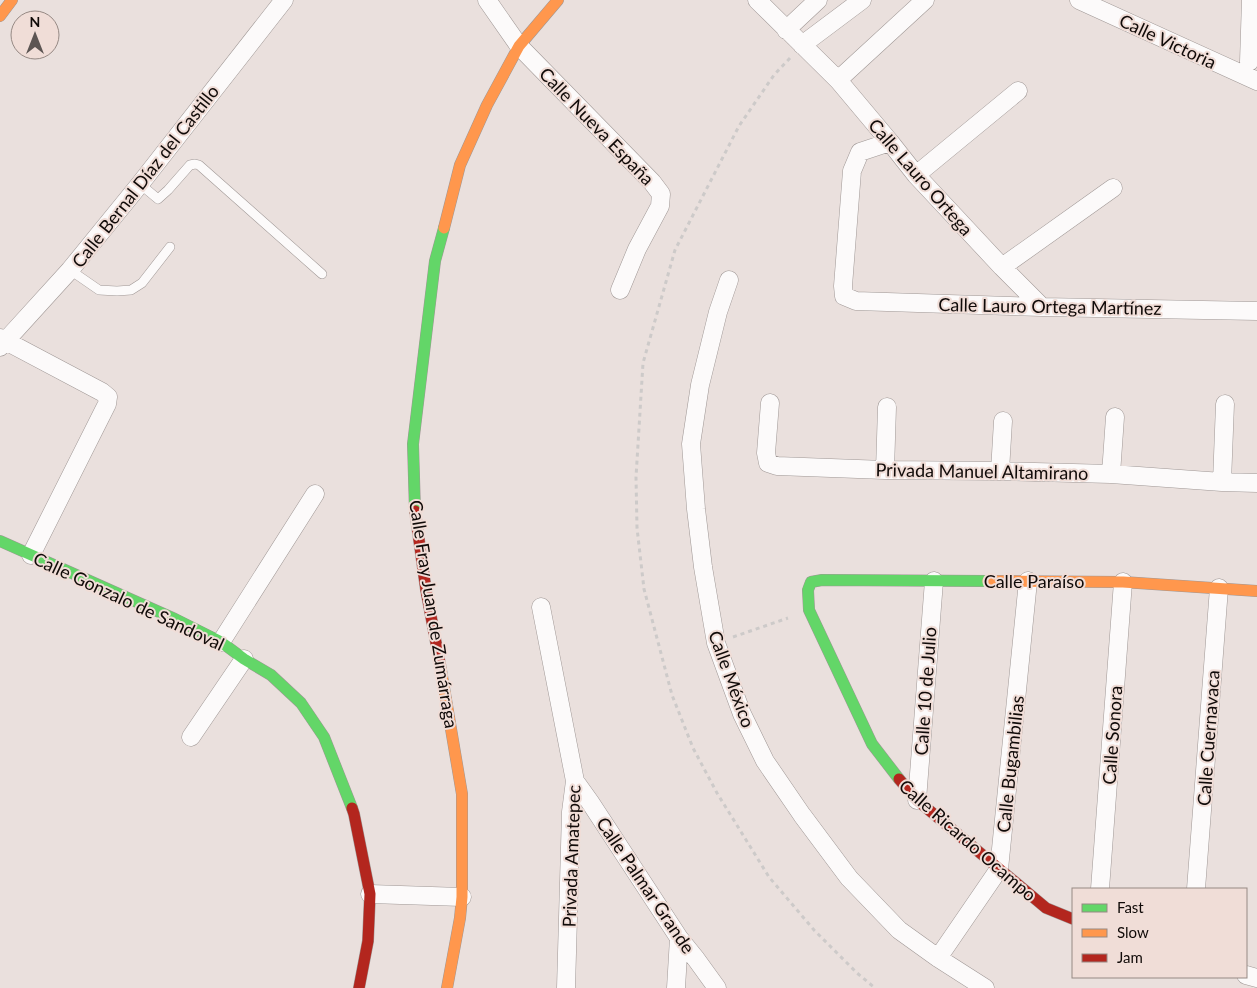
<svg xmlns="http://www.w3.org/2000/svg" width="1257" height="988" viewBox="0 0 1257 988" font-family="Lato,sans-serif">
<rect width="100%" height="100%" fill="#eae0dd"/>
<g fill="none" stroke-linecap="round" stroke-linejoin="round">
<g stroke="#9f9795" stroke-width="10">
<path id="lane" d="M140,184L158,199L168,190L190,165L195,164L199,165L322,274
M70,270L99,290L117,291L131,290L142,283L170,247"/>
</g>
<g stroke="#9f9795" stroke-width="19">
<path id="street" d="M487,0L519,46L652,182L661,194L660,206L637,249L620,290
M757,0L838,80L890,142L916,175L1002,267L1042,307
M1079,0L1257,81
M786,30L818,0
M802,45L862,0
M1249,62L1251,0
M838,80L925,0
M890,142L860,152L852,171L843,286L844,296L856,301L1042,307L1257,311
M916,175L1018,91
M1002,267L1113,188
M729,280L718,312L700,385L691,444L696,509L703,567L716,643L742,714L765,761L802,815L849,878L899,930L938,958L985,988
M0,338L102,392L108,397L107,404L31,555
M0,347L70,270L140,184L284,0
M770,403L766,453L768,463L777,466L885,470L1000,471L1111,474L1222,482L1257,483
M885,470L887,407
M1000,471L1003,421
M1111,474L1115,417
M1222,482L1225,404
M541,607L575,781L571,812L566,988
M221,642L315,494
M191,737L244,659
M575,781L590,802L679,938L696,959L717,988
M917,800L934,581
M1100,889L1123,582
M1196,889L1219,588
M370,894L462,897
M938,958L999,869L1028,581
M1246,975L1257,978
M676,988L679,938"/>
</g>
<g stroke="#9f9795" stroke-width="12">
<path id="fast" d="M415,511L413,444L435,261L444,228
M0,541L175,619L221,642L244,659L271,675L301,703L324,737L352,808
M899,779L872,744L809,610L808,590L811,582L822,580L988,581"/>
</g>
<g stroke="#9f9795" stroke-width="12">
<path id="slow" d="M0,16L12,0
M444,228L460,165L487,105L519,46L558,0
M988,581L1123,582L1257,591
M440,664L462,794V897L460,918L447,988"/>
</g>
<g stroke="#9f9795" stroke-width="12">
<path id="jam" d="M415,511L426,590L440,664
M899,779L917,800L1046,908L1073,919
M352,808L354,814L370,894L368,941L359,988"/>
</g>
<path stroke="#cdcac9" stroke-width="3" stroke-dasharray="4 4" stroke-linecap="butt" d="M790,58L774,75L739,126L675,250L643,363L636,477L637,528L644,589L672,695L693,748L717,793L769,877L814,930L857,973L875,988
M733,637L788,618"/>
<use href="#lane" stroke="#fcfafa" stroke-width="9"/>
<use href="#street" stroke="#fcfafa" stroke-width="18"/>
<use href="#fast" stroke="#63d668" stroke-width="11"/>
<use href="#slow" stroke="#ff974d" stroke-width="11"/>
<use href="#jam" stroke="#b3261e" stroke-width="11"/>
</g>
<g text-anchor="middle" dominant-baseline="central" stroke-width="4" stroke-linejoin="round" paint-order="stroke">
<g font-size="18" fill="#100a08" stroke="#f0ddd7">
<text transform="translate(1168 41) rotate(25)">Calle Victoria</text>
<text transform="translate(597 126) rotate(46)">Calle Nueva España</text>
<text transform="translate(145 176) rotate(-52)">Calle Bernal Díaz del Castillo</text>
<text transform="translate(921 177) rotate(49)">Calle Lauro Ortega</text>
<text transform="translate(1050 306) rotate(1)">Calle Lauro Ortega Martínez</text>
<text transform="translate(982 471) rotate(1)">Privada Manuel Altamirano</text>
<text x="1034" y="581">Calle Paraíso</text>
<text transform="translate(129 601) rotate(25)">Calle Gonzalo de Sandoval</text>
<text transform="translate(434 614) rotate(81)">Calle Fray Juan de Zumárraga</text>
<text transform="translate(732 679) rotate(70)">Calle México</text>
<text transform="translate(925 691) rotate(-86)">Calle 10 de Julio</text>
<text transform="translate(1112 735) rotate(-86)">Calle Sonora</text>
<text transform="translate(1208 738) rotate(-86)">Calle Cuernavaca</text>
<text transform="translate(1010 764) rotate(-84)">Calle Bugambilias</text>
<text transform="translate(968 840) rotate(41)">Calle Ricardo Ocampo</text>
<text transform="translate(571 856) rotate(-88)">Privada Amatepec</text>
<text transform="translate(646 885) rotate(56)">Calle Palmar Grande</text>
</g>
</g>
<rect x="1072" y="888" width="175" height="90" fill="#f0ddd7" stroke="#968984"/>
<rect x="1082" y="904" width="25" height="8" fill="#63d668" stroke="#968984"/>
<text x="1117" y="913" font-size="15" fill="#100a08">Fast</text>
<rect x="1082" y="929" width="25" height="8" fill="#ff974d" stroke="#968984"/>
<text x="1117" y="938" font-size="15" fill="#100a08">Slow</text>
<rect x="1082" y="954" width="25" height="8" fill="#b3261e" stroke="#968984"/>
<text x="1117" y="963" font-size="15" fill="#100a08">Jam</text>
<g transform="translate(35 35)"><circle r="24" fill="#f0ddd7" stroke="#968984"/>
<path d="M0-4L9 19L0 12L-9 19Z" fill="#5c5553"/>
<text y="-8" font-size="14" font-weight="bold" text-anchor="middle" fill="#100a08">N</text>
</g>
</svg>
